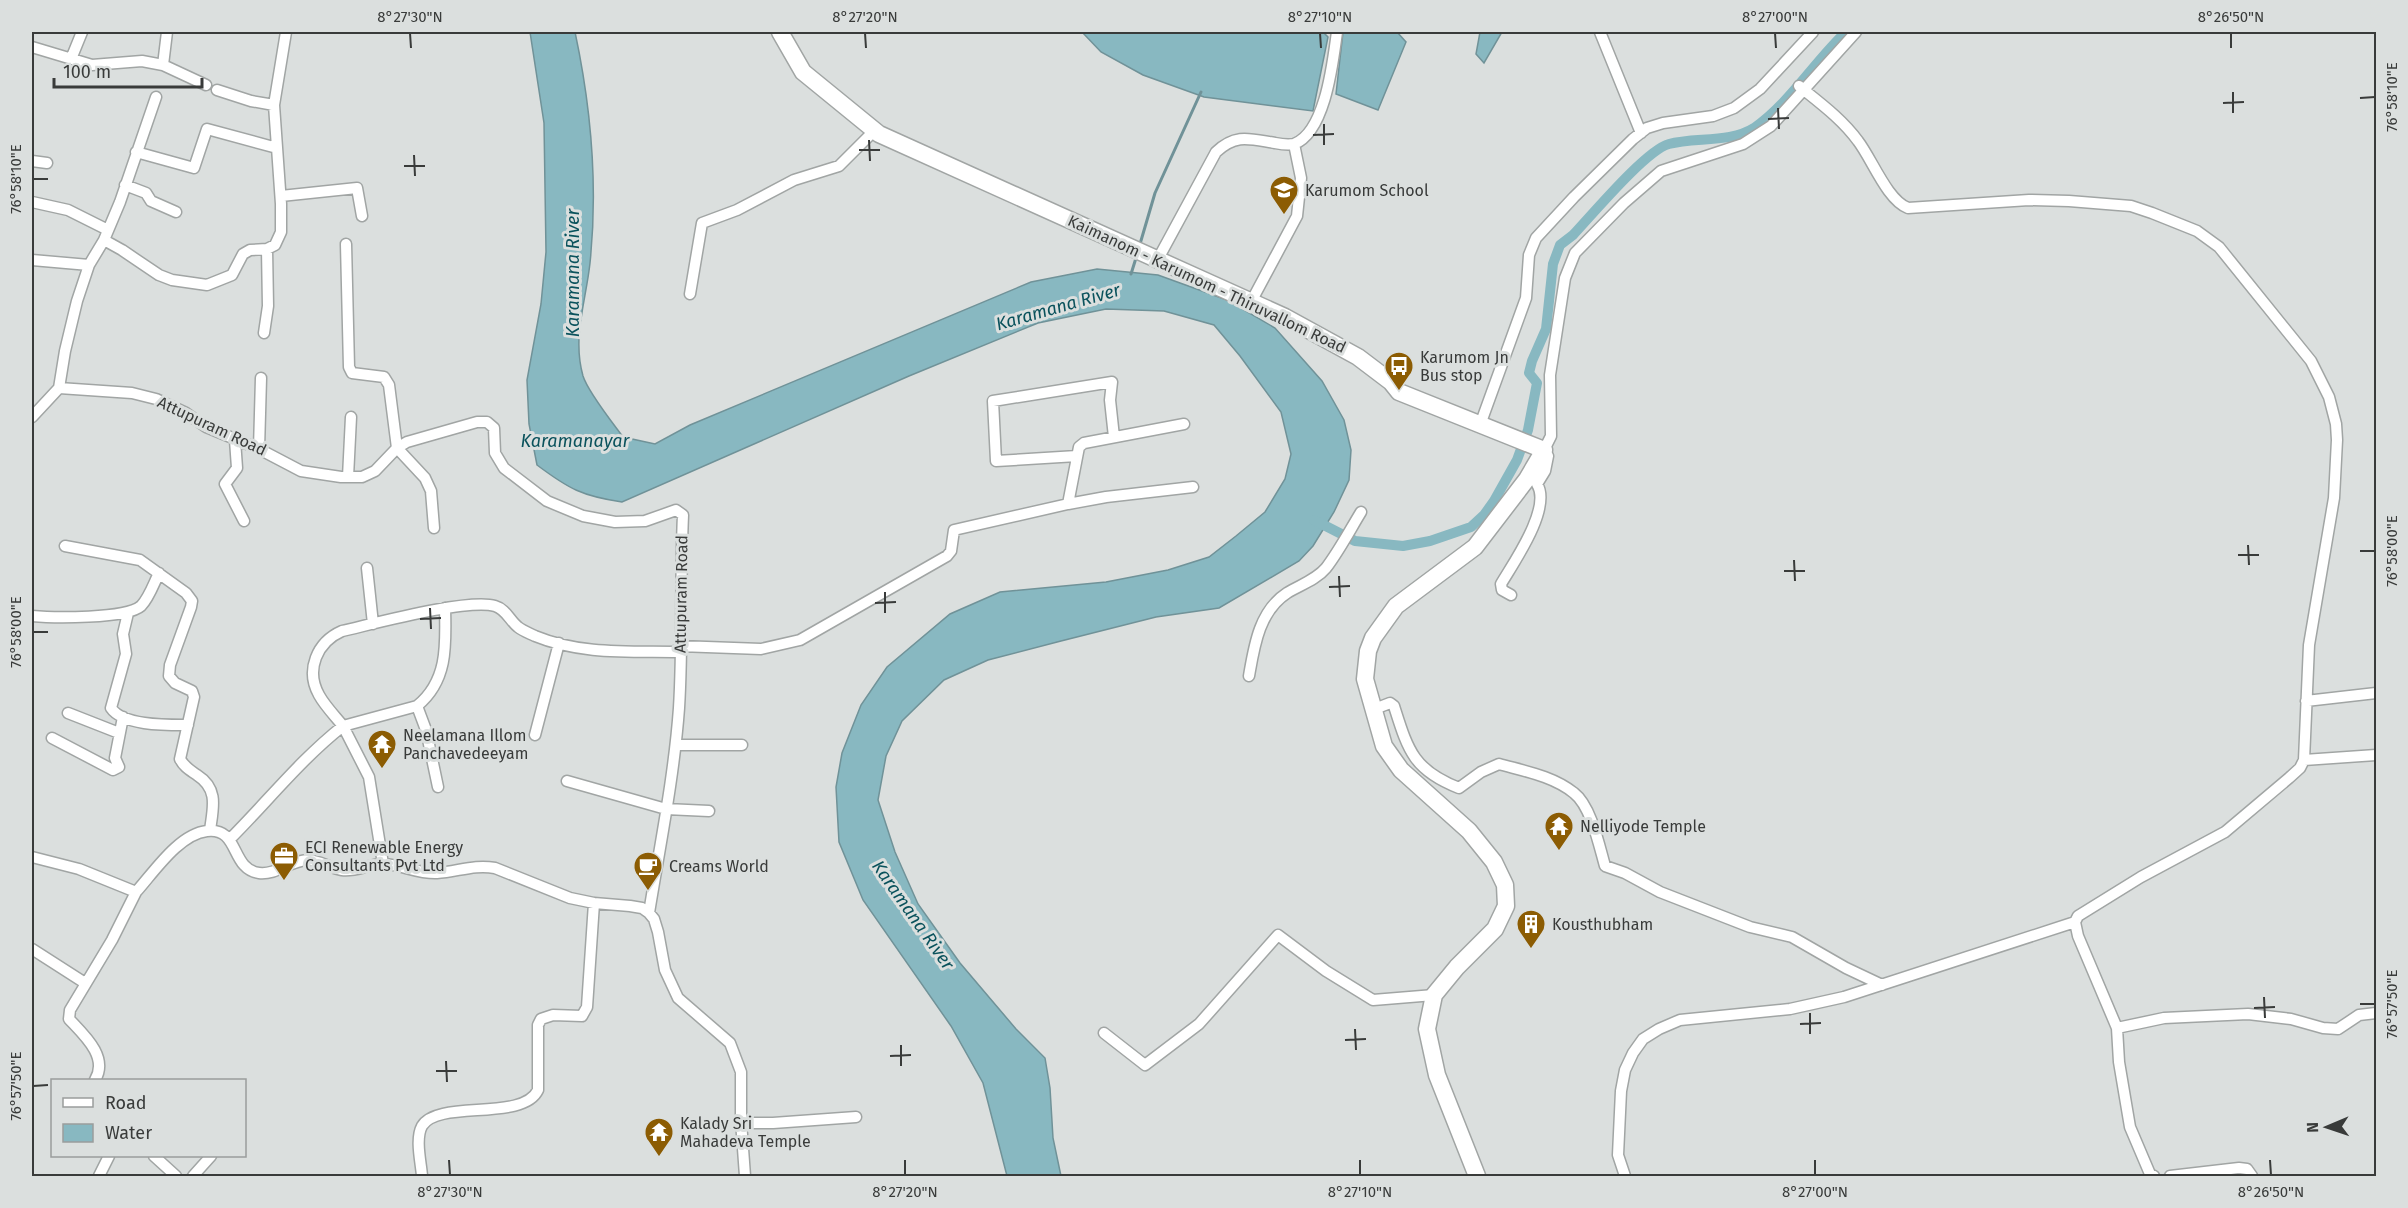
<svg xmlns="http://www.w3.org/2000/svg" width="2408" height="1208" viewBox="0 0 2408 1208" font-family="'Fira Sans',sans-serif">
<rect width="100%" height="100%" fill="#dbdfde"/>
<path fill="#88b8c1" stroke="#709298" stroke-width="1.5" d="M530,32H575C591,107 598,186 590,263C586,301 572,337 583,376C588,392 612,422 623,437L655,444L690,425L1031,282L1097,269L1158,275L1227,300L1275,328L1322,381L1344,420L1351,450L1349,480L1334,512L1313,546L1299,561L1219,608L1156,617L1061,641L988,660L944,680L902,721L886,756L878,800L895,852L918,904L960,963L1016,1029L1045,1058L1050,1088L1053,1138L1061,1176H1007L983,1083L951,1026L863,900L839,842L836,787L842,753L861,705L887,667L950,614L1000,592L1106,582L1168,570L1209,557L1236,536L1265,512L1285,479L1291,454L1281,412L1240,356L1214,325L1164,311L1106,309L1038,323L909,376L622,502C582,496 569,489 537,465L529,424L527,380L541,304L546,252L544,123Z
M1082,32H1323L1328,37L1313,111L1204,97L1143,75L1101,52Z
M1343,32H1397L1406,42L1378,110L1336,94Z
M1480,32H1502L1484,63L1476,54Z"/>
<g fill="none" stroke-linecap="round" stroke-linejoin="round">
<path stroke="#709298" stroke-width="3" d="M1140,244L1155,193L1201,92
M1131,274L1136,258"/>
<path stroke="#88b8c1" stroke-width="10" d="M1314,520L1355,541L1403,546L1430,541L1471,527L1484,515L1494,501L1517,460L1528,430L1537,383L1529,373L1532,361L1546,329L1553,264L1560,245L1573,235C1591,216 1646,150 1669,144C1694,137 1731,143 1754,128C1789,104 1815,61 1846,32"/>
<g stroke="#a1a5a4" stroke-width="13">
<path id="street" d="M1600,32L1641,133
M32,47L92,65L142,61L163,65L206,85
M71,59L82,32
M163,65L167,32
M1799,86C1820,103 1842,119 1858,141C1872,159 1887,200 1908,208L2029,200L2069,201L2131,206L2152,213L2197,231L2219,247L2311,361L2329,397L2336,424L2337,440L2334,498L2309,645L2304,760L2300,768L2289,778L2225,832L2141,877L2078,916L2075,922L2078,936L2117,1028L2119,1062L2130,1127L2150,1174L2154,1176
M217,90L251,101L274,105
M136,152L194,168L207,129L277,148
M32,161L47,163
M125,185L146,193L151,201L176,212
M281,196L357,188L362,216
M32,202L68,210L108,230
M104,240L120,202L156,97
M346,244L349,367L352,373L384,377L389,385L397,448L425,478L431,491L434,528
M1158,259L1216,152C1236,133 1250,139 1275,143C1280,144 1289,145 1294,144C1326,132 1333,60 1337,32
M32,260L89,265L104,240L122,250L159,275L172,280L207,285L232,275L243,254L250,250L267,249L275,245L281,232V204L274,105L286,32
M690,294L702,223L737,210L794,180L839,166L875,130
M1251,302L1297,216L1301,178L1294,144
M264,333L268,306L267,249
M59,388L132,393L156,399L186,413L206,427L259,449L301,471L341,477H362L375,471L397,448L407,442L477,422H487L494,428L495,453L504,468L547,501L583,516L615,522L645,521L676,510L683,515C680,579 683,644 679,708C674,777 660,845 649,913
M32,417L59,388L65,351L77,301L89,265
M1480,425L1526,298L1529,255L1536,238L1574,197L1633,139L1647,128L1663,123L1713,116L1734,108L1760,89L1813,32
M235,440L237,468L225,484L244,521
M259,449L261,378
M1077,456L996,461L993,401L1112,382L1110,400L1114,437
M348,477L351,417
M1068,504L1106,497L1193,487
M65,546L140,560L186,593L192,601L191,607L170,665L169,676L175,683L192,691L194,697L180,759C184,767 190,770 197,775C219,789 213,808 210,830
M367,568L373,624
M1511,595L1502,590L1501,584C1514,562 1552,508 1537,484L1545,471L1548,456L1544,450L1551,436L1550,375L1565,278L1575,253L1624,203L1661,171L1743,144L1771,126L1856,32
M128,613L123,634L126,654L111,708C123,726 168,725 188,725
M32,616C53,618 126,619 141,606C149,598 154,583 159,573
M679,646L761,649L800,640L947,556L951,551L954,530L1068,504L1079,447L1084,443L1184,424
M1249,676C1254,647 1259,611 1287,593C1300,585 1316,580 1326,568C1339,551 1350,530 1361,512
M2306,701L2376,693
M417,706C448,681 446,645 445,608
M1372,710L1390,703L1394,706C1408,750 1413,770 1459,788L1481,772L1499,764C1524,771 1553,776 1574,793C1591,806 1599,845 1605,866L1625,873L1660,892L1750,927L1792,937L1846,968L1882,985
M68,713L119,733
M535,735L559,643
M52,738L113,770L119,767L115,758L123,717
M676,745H742
M2304,760L2376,755
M567,781L666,809L709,811
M438,787L426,730L417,706L343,726C335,716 325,706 319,695C305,670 317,642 342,631C373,624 468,598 495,606C506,609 510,621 518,627C523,631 529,633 535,636C581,655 630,651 679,652
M230,839C268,801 300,760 343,726L369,777L383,864
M32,857L79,869L136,892C154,872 179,834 207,831C240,827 230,869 259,873C276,875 290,861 307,860C319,860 330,868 342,870C356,872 369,864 383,864C400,864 418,874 437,873C457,872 474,864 495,868L570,898L594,903L630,906L642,908L649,913L654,919L658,932L665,970L678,998L730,1043L741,1072V1121L745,1176
M32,949L85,983
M2117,1028L2164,1018L2248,1014L2291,1019L2323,1028L2338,1029L2359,1015L2376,1013
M1104,1033L1145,1065L1199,1024L1278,935L1326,971L1373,1000L1434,995
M95,1080C109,1057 84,1035 69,1019L70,1010L112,940L136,892
M741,1123H773L856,1117
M154,1156L176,1176
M99,1176L109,1156
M193,1176L211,1156
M422,1176C421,1162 415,1139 422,1126C438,1099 523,1122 538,1090V1025L541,1019L553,1015L582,1016L587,1007L594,903
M1625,1176L1618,1155L1621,1091L1625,1070L1633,1053L1643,1039L1659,1029L1680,1020L1790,1009L1844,997L2075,922
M2170,1176L2239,1168L2247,1169L2252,1176"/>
</g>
<g stroke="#a1a5a4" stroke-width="19">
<path id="secondary" d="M780,32L803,72L879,134L1285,317L1358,357L1391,382L1399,392L1544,450L1527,479L1475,547L1396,606L1373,638L1368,651L1365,679L1384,746L1401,770L1469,831L1494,862L1505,885L1506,906L1495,929L1457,967L1434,995L1427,1029L1437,1075L1477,1176"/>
</g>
<use href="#street" stroke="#fff" stroke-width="10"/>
<use href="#secondary" stroke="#fff" stroke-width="16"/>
</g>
<path fill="none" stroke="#393b3a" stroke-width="2" d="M410,33L411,48M865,33L866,48M1320,33L1321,48M1775,33L1776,48M2231,33V48M2233,92V113M2360,98L2375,97M2223,103L2244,102M1778,108L1779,129M1768,119L1789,118M1324,124V145M1313,135L1334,134M869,140L870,161M859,150H880M414,155L415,176M404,166H425M33,179H48M2248,545L2249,565M2360,551H2375M2238,555H2259M1794,560L1795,581M1784,571H1805M1339,576L1340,597M1329,587L1350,586M885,592V613M875,603L896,602M430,608L431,629M420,619L441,618M33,632H48M2264,997L2265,1018M2360,1004H2375M2254,1008L2275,1007M1810,1013V1034M1800,1024L1821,1023M1355,1029L1356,1050M1345,1040L1366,1039M901,1045V1066M890,1056L911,1055M446,1061L447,1082M436,1071H457M33,1086L48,1085M449,1160L450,1175M905,1160V1175M1360,1160V1175M1815,1160V1175M2270,1160L2271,1175"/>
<defs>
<g id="school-pin" transform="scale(1.5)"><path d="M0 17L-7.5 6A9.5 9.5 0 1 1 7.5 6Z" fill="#8c5c03" stroke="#dbdfde"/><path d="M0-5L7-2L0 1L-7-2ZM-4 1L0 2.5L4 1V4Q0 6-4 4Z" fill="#fff"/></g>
<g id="bus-pin" transform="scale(1.5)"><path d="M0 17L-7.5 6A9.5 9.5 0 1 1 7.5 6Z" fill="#8c5c03" stroke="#dbdfde"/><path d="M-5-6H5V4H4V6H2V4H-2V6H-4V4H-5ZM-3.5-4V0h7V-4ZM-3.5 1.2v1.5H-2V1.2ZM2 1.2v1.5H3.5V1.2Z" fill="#fff"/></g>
<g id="temple-pin" transform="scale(1.5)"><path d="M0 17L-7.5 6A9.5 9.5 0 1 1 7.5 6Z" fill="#8c5c03" stroke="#dbdfde"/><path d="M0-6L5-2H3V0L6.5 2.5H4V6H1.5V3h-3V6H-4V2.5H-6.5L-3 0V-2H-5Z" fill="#fff"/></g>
<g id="office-pin" transform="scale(1.5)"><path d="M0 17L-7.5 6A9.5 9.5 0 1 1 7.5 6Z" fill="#8c5c03" stroke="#dbdfde"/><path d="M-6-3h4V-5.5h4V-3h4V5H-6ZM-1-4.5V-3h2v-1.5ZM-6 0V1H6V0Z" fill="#fff"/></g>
<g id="cafe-pin" transform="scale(1.5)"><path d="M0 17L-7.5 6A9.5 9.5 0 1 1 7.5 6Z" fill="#8c5c03" stroke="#dbdfde"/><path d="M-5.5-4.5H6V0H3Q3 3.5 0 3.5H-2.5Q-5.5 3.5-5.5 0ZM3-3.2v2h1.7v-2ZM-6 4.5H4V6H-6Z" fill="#fff"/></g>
<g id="building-pin" transform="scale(1.5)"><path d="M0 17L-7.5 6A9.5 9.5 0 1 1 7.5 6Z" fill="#8c5c03" stroke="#dbdfde"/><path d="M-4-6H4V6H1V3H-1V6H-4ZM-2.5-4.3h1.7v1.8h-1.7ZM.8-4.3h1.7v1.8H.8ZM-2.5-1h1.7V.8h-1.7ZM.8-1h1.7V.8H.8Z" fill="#fff"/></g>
</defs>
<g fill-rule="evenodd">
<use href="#school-pin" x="1284" y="190"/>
<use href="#bus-pin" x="1399" y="366"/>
<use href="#temple-pin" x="382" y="744"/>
<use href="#temple-pin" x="1559" y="826"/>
<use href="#office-pin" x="284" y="856"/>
<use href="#cafe-pin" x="648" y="866"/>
<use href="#building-pin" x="1531" y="924"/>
<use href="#temple-pin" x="659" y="1132"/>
</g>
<g text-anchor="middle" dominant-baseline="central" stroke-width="6" stroke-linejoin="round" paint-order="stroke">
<g font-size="16" fill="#393b3a" stroke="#dbdfde" text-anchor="start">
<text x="1305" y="190">Karumom School</text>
<text x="1420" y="357">Karumom Jn<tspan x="1420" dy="18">Bus stop</tspan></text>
<text x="403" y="735">Neelamana Illom<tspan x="403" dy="18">Panchavedeeyam</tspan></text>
<text x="1580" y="826">Nelliyode Temple</text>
<text x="305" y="847">ECI Renewable Energy<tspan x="305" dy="18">Consultants Pvt Ltd</tspan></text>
<text x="669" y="866">Creams World</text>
<text x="1552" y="924">Kousthubham</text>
<text x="680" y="1123">Kalady Sri<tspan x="680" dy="18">Mahadeva Temple</tspan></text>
</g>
<g font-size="16" fill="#393b3a" stroke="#dbdfde">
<text transform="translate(1207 284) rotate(25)">Kaimanom - Karumom - Thiruvallom Road</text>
<text transform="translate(212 426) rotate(25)">Attupuram Road</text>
<text transform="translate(681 594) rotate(-89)">Attupuram Road</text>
</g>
<g font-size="18" font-style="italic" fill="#0a525c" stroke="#dbdfde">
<text transform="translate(573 273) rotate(-90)">Karamana River</text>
<text transform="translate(1058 307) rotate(-16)">Karamana River</text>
<text x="575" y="441">Karamanayar</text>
<text transform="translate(913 915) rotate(55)">Karamana River</text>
</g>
</g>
<rect width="2408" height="1208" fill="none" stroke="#dbdfde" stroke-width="66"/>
<rect x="51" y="1079" width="195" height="78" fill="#dbdfde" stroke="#9a9d9c" stroke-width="1.5"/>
<rect x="63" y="1098" width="30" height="9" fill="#ffffff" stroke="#9a9d9c" stroke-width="1.5"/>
<text x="105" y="1109" font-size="18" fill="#393b3a">Road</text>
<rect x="63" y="1124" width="30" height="18" fill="#88b8c1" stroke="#9a9d9c" stroke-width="1.5"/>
<text x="105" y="1139" font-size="18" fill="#393b3a">Water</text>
<g transform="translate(2327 1127) rotate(268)" stroke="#dbdfde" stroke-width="4.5" paint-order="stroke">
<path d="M0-4.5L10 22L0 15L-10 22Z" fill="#393b3a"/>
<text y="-9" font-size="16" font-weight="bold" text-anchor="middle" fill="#393b3a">N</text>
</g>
<path d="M54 78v9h148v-9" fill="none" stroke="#393b3a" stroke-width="3"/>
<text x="63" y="78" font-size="18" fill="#393b3a" stroke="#dbdfde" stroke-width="4.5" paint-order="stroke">100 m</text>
<rect x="33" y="33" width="2342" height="1142" fill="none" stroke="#393b3a" stroke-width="2"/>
<g font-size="15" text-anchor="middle" fill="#393b3a">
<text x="410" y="22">8°27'30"N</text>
<text x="865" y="22">8°27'20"N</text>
<text x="1320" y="22">8°27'10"N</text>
<text x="1775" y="22">8°27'00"N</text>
<text x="2231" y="22">8°26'50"N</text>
<text transform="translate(2392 97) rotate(-90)" y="5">76°58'10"E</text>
<text transform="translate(16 179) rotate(-90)" y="5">76°58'10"E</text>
<text transform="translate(2392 551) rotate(-90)" y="5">76°58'00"E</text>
<text transform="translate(16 632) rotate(-90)" y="5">76°58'00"E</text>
<text transform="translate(2392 1004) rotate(-90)" y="5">76°57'50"E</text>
<text transform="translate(16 1086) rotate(-90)" y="5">76°57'50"E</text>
<text x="450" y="1197">8°27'30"N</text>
<text x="905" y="1197">8°27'20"N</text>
<text x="1360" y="1197">8°27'10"N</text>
<text x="1815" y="1197">8°27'00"N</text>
<text x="2271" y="1197">8°26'50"N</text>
</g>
</svg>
